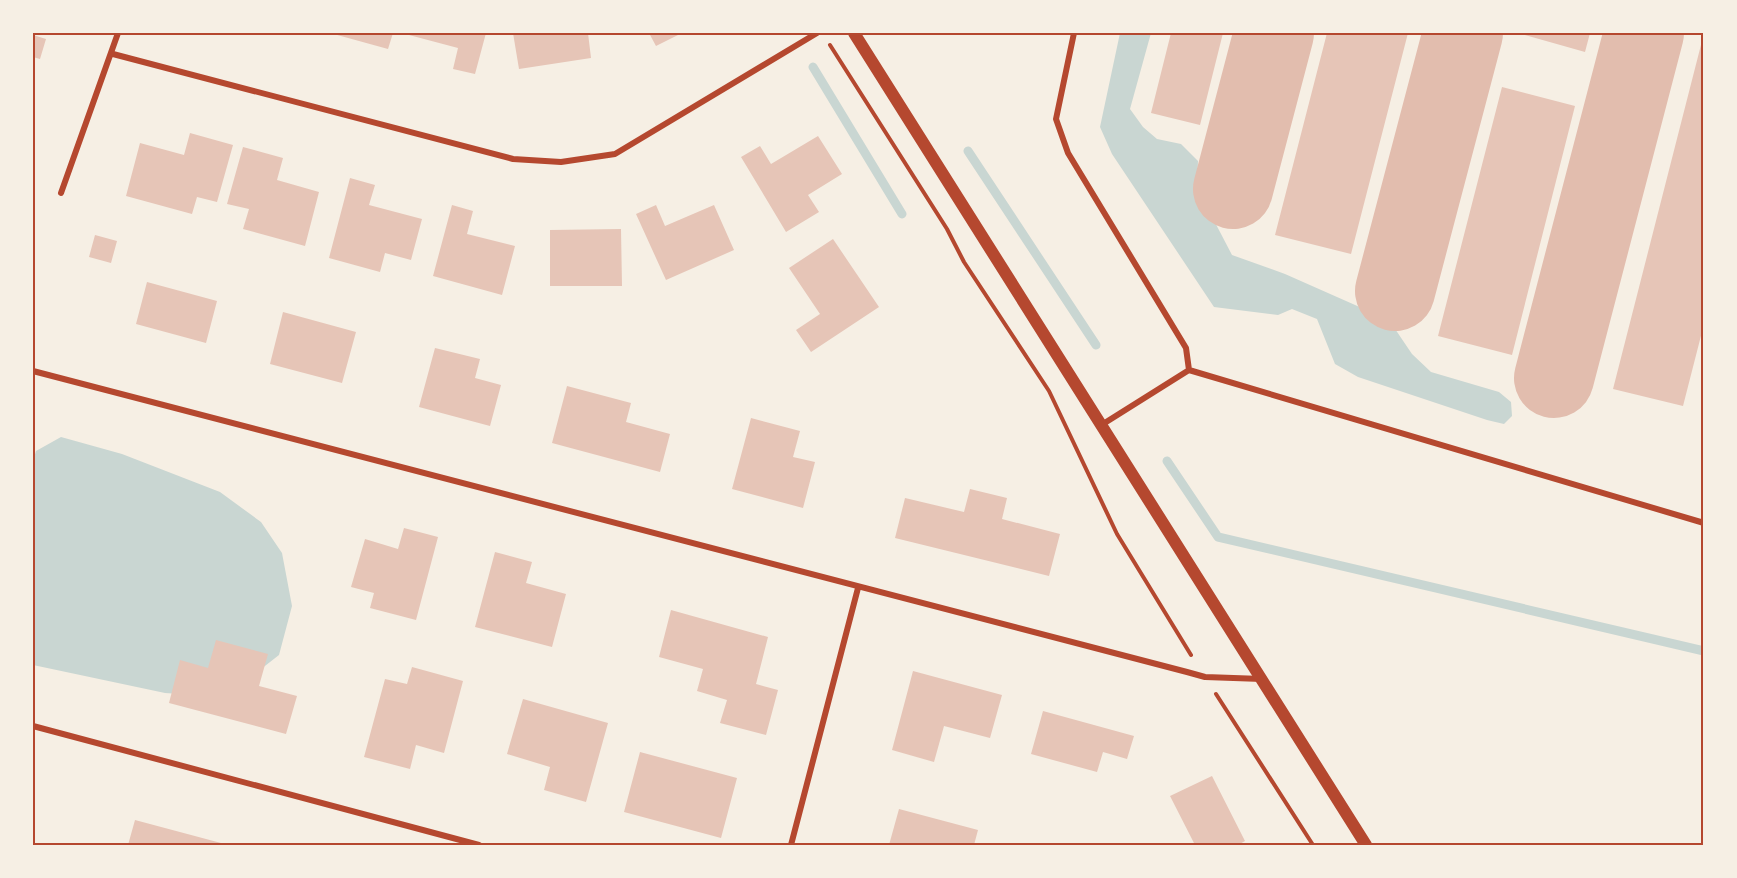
<svg xmlns="http://www.w3.org/2000/svg" width="1737" height="878" viewBox="0 0 1737 878" font-family="Poppins,sans-serif">
<rect width="100%" height="100%" fill="#f6efe4"/>
<path fill="#c9d6d2" d="M1120,33H1151L1130,109L1143,127L1157,139L1181,144L1198,161L1197,188L1232,255L1285,274L1389,320L1412,354L1431,372L1499,392L1511,402L1512,416L1504,424L1487,420L1358,377L1335,364L1317,319L1292,309L1278,315L1214,307L1112,154L1100,127Z
M61,437L122,454L220,492L261,522L282,553L292,606L279,655L225,697L165,693L33,665V461L36,451Z"/>
<g fill="none" stroke-linecap="round" stroke-linejoin="round">
<path stroke="#c9d6d2" stroke-width="9" d="M813,67L902,214
M968,151L1096,345
M1167,461L1218,537L1704,651"/>
<path stroke="#e2bdae" stroke-width="80" d="M1233,189L1274,33
M1395,291L1463,33
M1554,378L1644,33"/>
</g>
<path fill="#e6c5b7" d="M330,33H393L388,49Z
M410,33H486L475,74L453,69L458,48L409,35Z
M513,33H588L591,58L519,69Z
M649,33H682L656,46Z
M1171,33H1223L1200,125L1151,113Z
M1327,33H1408L1351,254L1275,235Z
M1518,33H1590L1585,52Z
M33,35L46,39L40,59L33,57Z
M1703,37L1704,324L1683,406L1613,389Z
M1502,87L1575,106L1512,355L1438,336Z
M190,133L233,145L217,202L197,197L192,214L126,196L140,143L184,155Z
M818,136L842,174L808,195L819,212L786,232L741,157L760,146L771,164Z
M243,147L283,158L277,180L319,192L305,246L243,229L249,209L227,204Z
M350,178L375,185L369,205L422,219L411,260L385,253L380,272L329,258Z
M452,205L473,211L467,234L515,246L502,295L433,276Z
M656,205L665,226L714,205L734,250L666,280L636,214Z
M621,229L622,286H550V230Z
M95,235L117,241L111,263L89,257Z
M833,239L879,307L811,352L796,330L820,314L789,268Z
M147,282L217,301L206,343L136,324Z
M283,312L356,332L342,383L270,364Z
M435,348L480,359L475,378L501,385L490,426L419,407Z
M567,386L631,403L626,422L670,434L660,472L552,443Z
M751,418L800,431L793,457L815,462L803,508L732,489Z
M970,489L1007,498L1002,519L1060,534L1049,576L895,538L905,498L964,512Z
M404,528L438,537L416,620L370,608L374,593L351,587L365,539L398,549Z
M495,552L532,562L526,583L566,594L552,647L475,627Z
M671,610L768,637L756,684L778,690L766,735L720,723L727,700L697,691L703,669L659,657Z
M216,640L268,654L259,686L297,696L286,734L169,703L180,660L208,668Z
M412,667L463,681L444,753L416,745L410,769L364,757L385,679L407,684Z
M913,671L1002,695L990,738L944,726L934,762L892,750Z
M523,699L608,723L586,802L544,790L550,767L507,754Z
M1043,711L1134,736L1127,759L1103,752L1097,772L1031,754Z
M640,752L737,778L721,838L624,812Z
M1212,776L1245,841L1238,845H1195L1170,796Z
M899,809L978,830L974,845H889Z
M135,820L221,843L220,845H128Z"/>
<g fill="none" stroke-linecap="round" stroke-linejoin="round">
<path stroke="#b5482f" stroke-width="4" d="M830,45L947,229L964,262L1049,391L1117,534L1191,655
M1216,694L1313,845"/>
<path stroke="#b5482f" stroke-width="6" d="M1074,33L1056,119L1068,153L1186,348L1189,370
M113,54L513,159L561,162L615,154L817,33
M61,193L118,33
M33,371L1187,672L1205,677L1262,679
M1103,424L1189,370L1704,523
M33,726L479,845
M791,845L858,588"/>
<path stroke="#b5482f" stroke-width="12" d="M854,33L1366,845"/>
</g>
<rect width="1737" height="878" fill="none" stroke="#f6efe4" stroke-width="69"/>
<rect x="34" y="34" width="1668" height="810" fill="none" stroke="#b5482f" stroke-width="2"/>
</svg>
